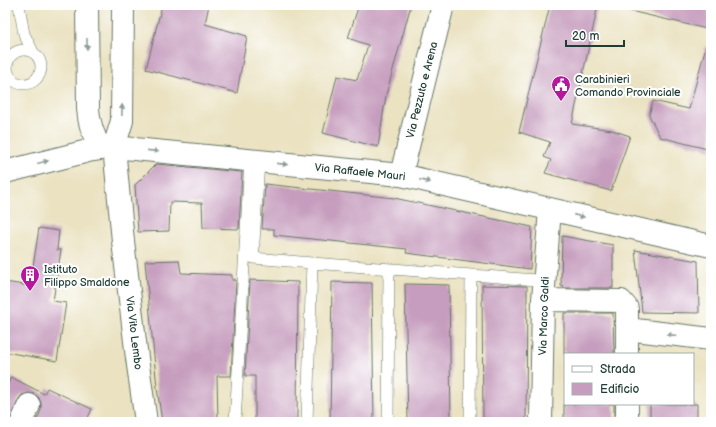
<svg xmlns="http://www.w3.org/2000/svg" width="716" height="427" viewBox="0 0 716 427" font-family="'Balsamiq Sans',sans-serif">
<rect width="100%" height="100%" fill="#fff"/>
<filter id="ink" filterUnits="userSpaceOnUse"><feTurbulence type="fractalNoise" baseFrequency=".025" numOctaves="2"/><feDisplacementMap in="SourceGraphic" scale="8" xChannelSelector="R" yChannelSelector="G"/><feConvolveMatrix kernelMatrix="1 2 1 2 8 2 1 2 1" color-interpolation-filters="sRGB"/></filter>
<filter id="wash" filterUnits="userSpaceOnUse"><feTurbulence type="fractalNoise" baseFrequency=".012" numOctaves="4" result="noise"/><feDisplacementMap in="SourceGraphic" scale="16" xChannelSelector="R" yChannelSelector="G"/><feGaussianBlur stdDeviation="0.9" result="paint"/><feColorMatrix in="noise" values="0 0 0 0 0 0 0 0 0 0 0 0 0 0 0 0 0 1.4 0 .05"/><feComposite in="paint" operator="in"/></filter>
<g filter="url(#wash)">
<rect width="100%" height="100%" fill="#eae2c1"/>
<g id="blocks">
<path fill="#c69dbe" d="M162,5H209L205,24L247,36L237,93L146,69Z
M359,5H411L386,95L378,147L323,133L337,76L357,80L368,45L348,38Z
M550,5H598L572,124L612,130L630,136L611,191L545,173L551,160L544,157L550,142L519,132Z
M631,5H711V30L630,11Z
M706,46L711,47V150L660,137L649,115L653,101L689,109Z
M156,164L242,172L239,229L203,228L202,203L170,202L169,231L138,232L135,185Z
M265,184L394,198L532,227L530,269L406,253L407,249L274,235V229H262Z
M39,228L59,231L57,250H61L53,301L66,303L57,361L5,352V282L30,286Z
M562,236L613,245V288H564V287L561,286Z
M635,250L698,261L699,313L642,312Z
M179,260L181,273L232,275V280H236L231,376H217L218,422H162L157,388L145,261Z
M250,280L298,282L297,422H255V376H245Z
M332,282L372,283L374,422H330Z
M405,284L449,285L451,422H408Z
M482,285L527,286L526,422H483Z
M564,313H613L614,354H564Z
M11,377L44,394L47,388L92,409L86,422H36L41,410V403L39,398L34,394L28,393L22,395L18,400L10,422H5V391Z
M564,404H614V422H564Z
M650,404H697V422H650Z"/>
</g>
</g>
<g filter="url(#ink)">
<use href="#blocks" fill-opacity="0" stroke="#667765" stroke-width="1"/>
<g fill="none" stroke-linecap="round" stroke-linejoin="round">
<g stroke="#667765" stroke-width="12">
<path id="service" d="M19,5L24,34L33,52
M7 67a17 17 0 1 1 34 0a17 17 0 1 1-34 0Z
M259,161L253,258L312,263L307,422
M312,263L537,280
M235,422L250,161
M388,422L389,269
M470,422L471,275"/>
</g>
<g stroke="#667765" stroke-width="24">
<path id="minor" d="M87,5L88,109C89,124 93,136 101,149
M123,5L122,121L114,147L123,241L137,358L146,422
M5,172L88,151L114,147L401,175L711,246
M401,175L443,5
M543,300L621,301L627,308V354
M627,329L711,339
M627,404V422
M22,422L29,405
M541,422L543,300L550,209"/>
</g>
<use href="#service" stroke="#fff" stroke-width="11"/>
<use href="#minor" stroke="#fff" stroke-width="22"/>
</g>
<defs><path id="oneway-solid" d="M-6-.8H1V-3.2L6.5 0L1 3.2V.8H-6Z"/></defs>
<g fill="#8f9e9a">
<use href="#oneway-solid" transform="translate(87 44) rotate(90)"/>
<use href="#oneway-solid" transform="translate(122 110) rotate(-89)"/>
<use href="#oneway-solid" transform="translate(153 151) rotate(6)"/>
<use href="#oneway-solid" transform="translate(43 162) rotate(-14)"/>
<use href="#oneway-solid" transform="translate(282 164) rotate(6)"/>
<use href="#oneway-solid" transform="translate(425 181) rotate(13)"/>
<use href="#oneway-solid" transform="translate(579 216) rotate(13)"/>
<use href="#oneway-solid" transform="translate(672 335) rotate(-173)"/>
</g>
</g>
<defs>
<g id="civic-pin" transform="scale(1)"><path d="M0 17L-7.5 6A9.5 9.5 0 1 1 7.5 6Z" fill="#b5179e" stroke="#fff"/><path d="M-.6-6.5H3V-4.5H.6V-3L4-1V1h2V6H-6V1h2V-1L-.6-3ZM-1.2 2.5V6h2.4V2.5Z" fill="#fff"/></g>
<g id="building-pin" transform="scale(1)"><path d="M0 17L-7.5 6A9.5 9.5 0 1 1 7.5 6Z" fill="#b5179e" stroke="#fff"/><path d="M-4-6H4V6H1V3H-1V6H-4ZM-2.5-4.3h1.7v1.8h-1.7ZM.8-4.3h1.7v1.8H.8ZM-2.5-1h1.7V.8h-1.7ZM.8-1h1.7V.8H.8Z" fill="#fff"/></g>
</defs>
<g fill-rule="evenodd">
<use href="#civic-pin" x="561" y="85"/>
<use href="#building-pin" x="30" y="275"/>
</g>
<g text-anchor="middle" dominant-baseline="central" stroke-width="4" stroke-linejoin="round" paint-order="stroke">
<g font-size="11" fill="#1f3d34" stroke="#fff" text-anchor="start">
<text x="575" y="79">Carabinieri<tspan x="575" dy="13">Comando Provinciale</tspan></text>
<text x="44" y="269">Istituto<tspan x="44" dy="13">Filippo Smaldone</tspan></text>
</g>
<g font-size="11" fill="#1f3d34" stroke="#fff">
<text transform="translate(422 90) rotate(-76)">Via Pezzuto e Arena</text>
<text transform="translate(360 172) rotate(6)">Via Raffaele Mauri</text>
<text transform="translate(544 316) rotate(-88)">Via Marco Galdi</text>
<text transform="translate(134 333) rotate(83)">Via Vito Lembo</text>
</g>
</g>
<rect width="716" height="427" fill="none" stroke="#fff" stroke-width="20"/>
<rect x="564" y="353" width="130" height="52" fill="#ffffff" stroke="#a5b1ae"/>
<rect x="572" y="366" width="20" height="6" fill="#ffffff" stroke="#a5b1ae"/>
<text x="600" y="373" font-size="12" fill="#1f3d34">Strada</text>
<rect x="572" y="383" width="20" height="12" fill="#c69dbe" stroke="#a5b1ae"/>
<text x="600" y="393" font-size="12" fill="#1f3d34">Edificio</text>
<path d="M566 40v6h58v-6" fill="none" stroke="#1f3d34" stroke-width="2"/>
<text x="572" y="40" font-size="12" fill="#1f3d34" stroke="#ffffff" stroke-width="3" paint-order="stroke">20 m</text>
</svg>
